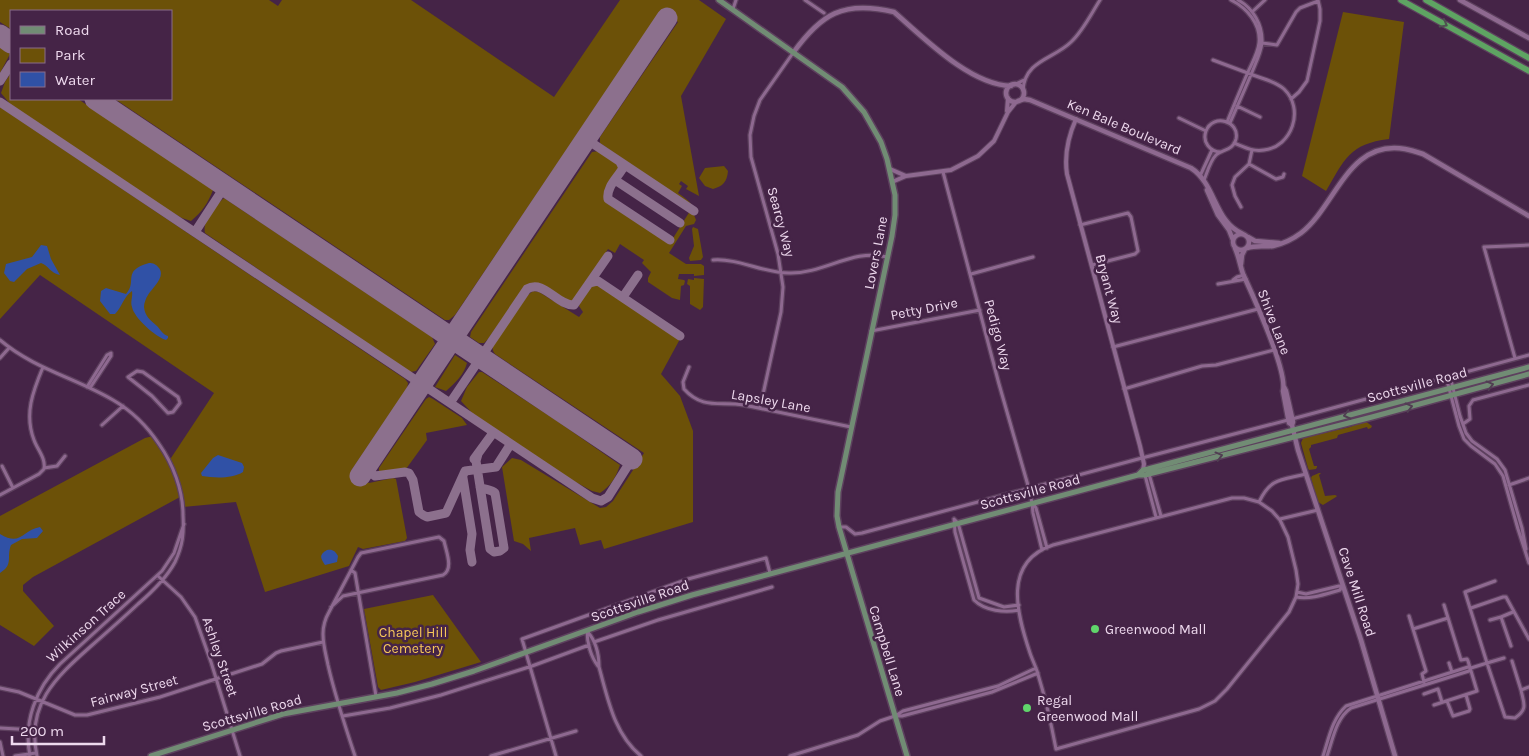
<svg xmlns="http://www.w3.org/2000/svg" width="1529" height="756" viewBox="0 0 1529 756" font-family="Karla,sans-serif">
<rect width="100%" height="100%" fill="#452447"/>
<path fill="#6c5108" d="M0,0H269L278,6L282,0H411L554,97L620,0H699L726,19L681,96L699,196L686,189L688,186L681,181L679,184L682,186L678,193C683,197 691,201 693,208L659,186V184L600,143V137L678,22L661,10L455,315L449,320H445L115,99H171V11H11V29L0,22Z
M1343,12L1404,22L1389,139C1349,144 1345,159 1326,191L1302,176Z
M0,47L10,54L0,73Z
M11,73V99H78L213,190C208,203 202,212 191,221L182,218L161,206L10,104L1,93L5,82Z
M0,107L405,379L408,383L407,388L351,471L369,483L393,478L396,479L407,538L405,541L363,549L358,547L349,566L265,592L236,502L183,507L180,497L33,577L23,585V591L54,626L34,646L0,625V516L145,438L153,436L169,461L214,393L40,275L0,319Z
M599,151L618,165L620,169L605,192V197L670,243L690,211L694,215L696,220L694,224L686,226L669,253L686,264H701L704,266V275L694,276V274H679L678,279L684,280L685,281L684,285L681,286L680,300L672,298L648,282V278L651,272L642,263L644,260L620,244L615,253L608,249L576,298L572,301C554,299 543,273 524,288L488,339L484,343H479L470,337L471,332L592,152Z
M724,166L728,171C727,182 723,186 713,189L705,186L699,178L705,168Z
M224,198L432,337L435,344L416,371L410,372L205,233C202,221 216,205 224,198Z
M693,227L698,229L703,257L701,260L690,261L689,258L694,246L692,229Z
M694,278L704,279L703,307L700,310L690,304V286L687,284L688,279L694,280Z
M593,284H597L601,285L680,339L661,374L680,396L693,431V522L604,549L601,540L580,545L575,528L529,538L531,551L523,544L514,541L502,467L512,458L521,460L600,508L606,507L613,501L644,453L495,354C492,350 492,347 494,343L528,295L533,291L539,292L579,317L583,312L579,306C581,298 586,289 593,284Z
M455,355L467,363C464,375 455,383 446,391L435,387Z
M479,372H482L557,421L620,465C616,477 611,486 600,493L592,491L552,469L474,415L461,401L467,387Z
M429,397L433,399L462,418L467,425L426,433L427,440L406,469L380,473L379,471V468L426,399Z
M1365,421L1372,426L1371,428L1368,429L1367,427L1338,435L1337,438L1311,445V447L1309,449L1314,466H1317V467L1316,469L1309,470L1308,468L1301,443L1303,438L1350,427Z
M1319,473H1321L1319,475L1325,496L1335,495L1337,496L1336,497L1323,505L1318,502L1311,478L1312,476Z
M433,595L481,662L415,682L381,690L378,687L364,609Z"/>
<path fill="#3051a6" d="M41,245L47,246L51,259L60,275C50,273 49,266 41,263L27,269L14,282L10,281L4,273L6,264L32,257Z
M149,263C153,263 156,264 159,268C166,277 152,288 148,295C146,298 144,303 144,307C145,316 150,320 157,326C161,330 162,334 168,336V338L166,340C156,337 134,318 132,307C130,302 133,297 132,291C124,296 122,307 115,314H110L100,301L101,291L106,288L126,294C138,281 121,271 149,263Z
M218,455L242,463L244,467L243,472C232,479 214,478 202,476L201,473L213,458Z
M40,527L43,531L37,538L22,539L11,545C6,558 14,564 0,573V534C21,547 22,530 40,527Z
M327,550C333,549 335,551 338,556L337,562L325,565C321,559 318,555 327,550Z"/>
<g fill="none" stroke-linecap="round" stroke-linejoin="round">
<path stroke="#8c708d" stroke-width="9" d="M0,81L11,64
M0,102L592,498L601,501L608,497L632,459
M586,139L694,211
M620,162L623,168C618,177 606,187 608,199L670,240
M615,180L680,223
M195,232L225,186
M590,283L598,281L680,336
M622,297L625,294L638,275
M450,403L527,289C544,279 557,306 574,305L608,256
M478,454L476,461L490,549L494,552L500,551L504,548L495,493C491,489 485,490 480,487
M474,459L493,433
M371,460C368,467 368,472 375,476L405,472L409,473L413,480L419,512L423,515L427,517L446,513L465,471L496,467L510,445
M463,478L472,534L470,550L472,562"/>
<path stroke="#8c708d" stroke-width="21" d="M0,35L11,43
M95,99L632,459
M360,476L667,18"/>
<g stroke="#5d405e" stroke-width="5.5">
<path id="minor" d="M805,0L824,13
M733,9L736,0
M1252,12L1265,0
M1262,43L1277,45L1296,12L1300,8L1318,1
M1213,60C1226,65 1240,70 1253,75C1263,79 1275,81 1284,89C1305,109 1292,147 1264,150C1253,152 1244,147 1234,143
M1014,85L1024,80
M1023,90C1025,60 1054,59 1071,42C1083,31 1091,14 1100,0
M1291,99L1299,92L1307,81L1320,21V9L1318,0
M1237,106L1260,117
M1179,118L1206,131
M1227,122C1234,105 1241,88 1248,72C1252,63 1258,53 1259,43C1261,24 1247,8 1231,0
M1230,123C1238,104 1247,85 1255,65C1258,58 1261,50 1262,43C1263,25 1253,8 1238,0
M1249,164L1276,179L1283,177L1284,174
M943,172L999,384L1029,489L1032,503L1033,513L1042,550
M1200,176L1212,150
M1204,180C1207,173 1210,161 1216,155C1222,149 1233,151 1236,139C1240,121 1213,113 1206,131C1202,142 1210,152 1221,152
M1241,207L1235,196L1232,185L1235,177L1249,164L1252,150
M1080,225L1128,213L1131,217L1138,251L1135,254L1092,265
M713,260C738,258 763,273 789,273C824,274 853,248 887,257
M971,274L1033,257
M1233,280L1237,277L1244,275
M1218,284L1246,279
M871,331L980,310
M0,340C34,369 76,378 113,400C132,411 147,426 159,444C173,464 183,490 183,515C184,533 183,545 175,562C166,579 152,592 138,604C122,619 106,633 90,647C55,678 26,705 37,756
M1113,347L1258,309
M0,358L9,348
M1515,358L1484,247L1529,245
M689,367L683,382L684,389C703,410 720,401 744,405L851,427
M137,371L143,372L178,397L180,403L173,412L168,413L152,396L128,377Z
M1450,376L1460,416L1466,433L1472,441L1497,459L1505,470L1522,528L1526,549
M1446,377L1459,426L1464,439L1471,446L1495,464L1503,476L1518,529L1529,563
M87,387L107,355L111,353V356L90,388
M1124,389L1202,366L1216,365L1274,350
M760,408L781,312L783,287L778,254L751,157L750,135L754,116L760,100L793,53
M1292,419L1529,355
M1463,424L1470,419L1469,406L1473,400L1529,385
M102,425L123,406
M2,466L13,488
M44,468L57,466L65,456
M1149,474L1161,516
M1145,475L1156,517
M1509,485L1529,478
M0,495L39,474L44,469C46,458 37,449 34,440C24,414 33,391 43,367
M1232,498H1244L1259,502L1272,511L1280,520L1288,537L1296,570L1298,584L1296,597L1289,612L1227,689L1215,701L1199,709L1056,749C1051,722 1045,697 1037,671C1035,665 1032,659 1030,653C1017,614 1002,562 1053,545Z
M1259,502C1271,477 1282,480 1306,474
M1033,503L1036,508L1047,548
M954,519L955,532L974,600C985,611 1005,613 1019,610
M954,519L958,523L979,598L1004,607L1019,605
M1280,519L1318,510
M840,527H846L855,534L862,533L1142,458L1288,420
M351,570L355,573L376,696
M158,576L181,597L195,617L211,662L240,756
M1297,592L1306,594L1339,586H1342
M1296,597C1310,600 1326,594 1340,590L1342,586
M331,607L343,596L443,575C454,569 446,551 444,541L439,537L361,553L358,557L329,612C325,619 323,626 323,634C323,645 326,655 328,665C335,696 345,726 355,756
M1471,608L1503,597H1506L1529,639
M1409,616L1426,671L1422,674L1424,682
M1501,617L1513,612
M1490,620L1501,617L1511,646
M1413,629L1448,618
M587,631C595,640 599,654 599,667C608,699 614,734 641,756
M587,631C587,643 591,657 598,666
M594,642L658,620L772,587
M1504,658L1487,663L1505,717L1515,718C1528,709 1524,704 1521,690L1529,687
M1512,661L1521,690
M1449,663L1452,672
M1471,668L1487,663L1465,592L1495,581
M0,688L19,692L75,715H87L160,697L262,664L276,653L281,651L323,642
M1424,694L1438,689L1442,702
M1447,701L1453,716L1469,711L1470,709L1466,695
M1434,705L1477,691L1468,661L1467,659L1461,660L1444,605
M343,716L390,708L441,695L532,666L589,645
M896,716H902L992,692L1038,673
M0,728L35,730
M0,742L3,756
M15,756L36,753
M30,756C23,722 36,688 60,664L162,571L174,553L184,524
M491,756L576,731
M556,756L522,639L688,579L766,558L770,573
M790,756L858,735L880,721L895,716L903,711L998,686L1036,668
M1323,756C1329,738 1332,719 1346,706L1468,667L1471,668L1469,671L1351,708C1336,718 1333,739 1327,756"/>
</g>
<g stroke="#5d405e" stroke-width="6">
<path id="tertiary" d="M1007,111L1008,98
M1076,119C1068,137 1064,154 1067,174L1140,446L1144,464L1143,470
M890,169L906,176
M892,182L906,176L951,170L978,156L994,141L1008,112L1016,102"/>
</g>
<g stroke="#5d405e" stroke-width="7">
<path id="secondary" d="M1460,0L1529,38
M793,53C821,14 843,0 894,12C924,38 970,85 1011,86
M1006 93a9 9 0 1 1 18 0a9 9 0 1 1-18 0Z
M1018,101L1024,99L1030,100L1191,168C1216,184 1214,222 1243,234
M1207,190L1218,215L1229,230L1233,240
M1233 242a8 8 0 1 1 16 0a8 8 0 1 1-16 0Z
M1248,237L1255,241L1279,243
M1235,248C1239,257 1240,265 1243,274C1253,296 1288,371 1283,391L1289,423L1292,425L1298,450L1361,640L1395,756
M1247,248C1256,245 1264,247 1273,246C1282,244 1293,239 1301,233C1336,206 1348,139 1405,149C1411,150 1417,152 1423,154L1529,216
M1241,264L1242,255L1245,249
M1284,387L1286,391L1293,422L1292,425"/>
</g>
<g stroke="#5d405e" stroke-width="8">
<path id="primary" d="M719,0L842,87L864,112L881,142L887,159L895,195V215L892,236L838,492L837,516L839,527L907,756
M1138,475L1143,470L1148,469L1529,367
M151,756L283,714L397,693L432,684L474,671L638,612L692,595L1138,475H1145L1372,417L1529,374"/>
</g>
<g stroke="#5d405e" stroke-width="8">
<path id="motorway" d="M1401,0L1529,71
M1426,0L1529,58"/>
</g>
<use href="#minor" stroke="#8e6990" stroke-width="3"/>
<use href="#tertiary" stroke="#8e6990" stroke-width="4"/>
<use href="#secondary" stroke="#8e6990" stroke-width="4.5"/>
<use href="#primary" stroke="#718c74" stroke-width="5"/>
<use href="#motorway" stroke="#5ea462" stroke-width="5.5"/>
</g>
<defs><path id="oneway-chevron" d="M-2-3.5L2.5 0L-2 3.5" fill="none" stroke-width="1.6" stroke-linecap="round" stroke-linejoin="round" transform="scale(1.25)"/></defs>
<use stroke="#4e5150" href="#oneway-chevron" transform="translate(1444 24) rotate(29)"/>
<g stroke="#503e52">
<use href="#oneway-chevron" transform="translate(1490 385) rotate(-15)"/>
<use href="#oneway-chevron" transform="translate(1409 407) rotate(-15)"/>
<use href="#oneway-chevron" transform="translate(1347 415) rotate(166)"/>
<use href="#oneway-chevron" transform="translate(1219 456) rotate(-15)"/>
</g>
<g fill="#60d56b" stroke="#452447" stroke-width="2">
<circle cx="1095" cy="629" r="5"/>
<circle cx="1027" cy="708" r="5"/>
</g>
<g text-anchor="middle" dominant-baseline="central" stroke-width="5" stroke-linejoin="round" paint-order="stroke">
<g font-size="14" fill="#eed9ee" stroke="#452447">
<text transform="translate(1124 127) rotate(23)">Ken Bale Boulevard</text>
<text transform="translate(781 222) rotate(75)">Searcy Way</text>
<text transform="translate(876 253) rotate(-79)">Lovers Lane</text>
<text transform="translate(1109 289) rotate(75)">Bryant Way</text>
<text transform="translate(924 309) rotate(-11)">Petty Drive</text>
<text transform="translate(1274 322) rotate(69)">Shive Lane</text>
<text transform="translate(998 335) rotate(75)">Pedigo Way</text>
<text transform="translate(1417 385) rotate(-15)">Scottsville Road</text>
<text transform="translate(771 401) rotate(10)">Lapsley Lane</text>
<text transform="translate(1030 492) rotate(-15)">Scottsville Road</text>
<text transform="translate(1357 592) rotate(72)">Cave Mill Road</text>
<text transform="translate(640 601) rotate(-19)">Scottsville Road</text>
<text transform="translate(86 626) rotate(-42)">Wilkinson Trace</text>
<text transform="translate(887 651) rotate(73)">Campbell Lane</text>
<text transform="translate(220 657) rotate(71)">Ashley Street</text>
<text transform="translate(134 691) rotate(-15)">Fairway Street</text>
<text transform="translate(252 713) rotate(-16)">Scottsville Road</text>
</g>
<g font-size="14" fill="#eed9ee" stroke="#452447" text-anchor="start">
<text x="1105" y="629">Greenwood Mall</text>
<text x="1037" y="700">Regal<tspan x="1037" dy="16">Greenwood Mall</tspan></text>
</g>
<g font-size="14" fill="#f8c85a" stroke="#452447">
<text x="413" y="632">Chapel Hill<tspan x="413" dy="16">Cemetery</tspan></text>
</g>
</g>
<rect x="10" y="10" width="162" height="90" fill="#452447" stroke="#896c8a"/>
<rect x="20" y="26" width="25" height="8" fill="#718c74" stroke="#896c8a"/>
<text x="55" y="35" font-size="15" fill="#eed9ee">Road</text>
<rect x="20" y="48" width="25" height="15" fill="#6c5108" stroke="#896c8a"/>
<text x="55" y="60" font-size="15" fill="#eed9ee">Park</text>
<rect x="20" y="72" width="25" height="15" fill="#3051a6" stroke="#896c8a"/>
<text x="55" y="85" font-size="15" fill="#eed9ee">Water</text>
<path d="M12 736v8h92v-8" fill="none" stroke="#eed9ee" stroke-width="2.5"/>
<text x="20" y="736" font-size="15" fill="#eed9ee" stroke="#452447" stroke-width="4" paint-order="stroke">200 m</text>
</svg>
